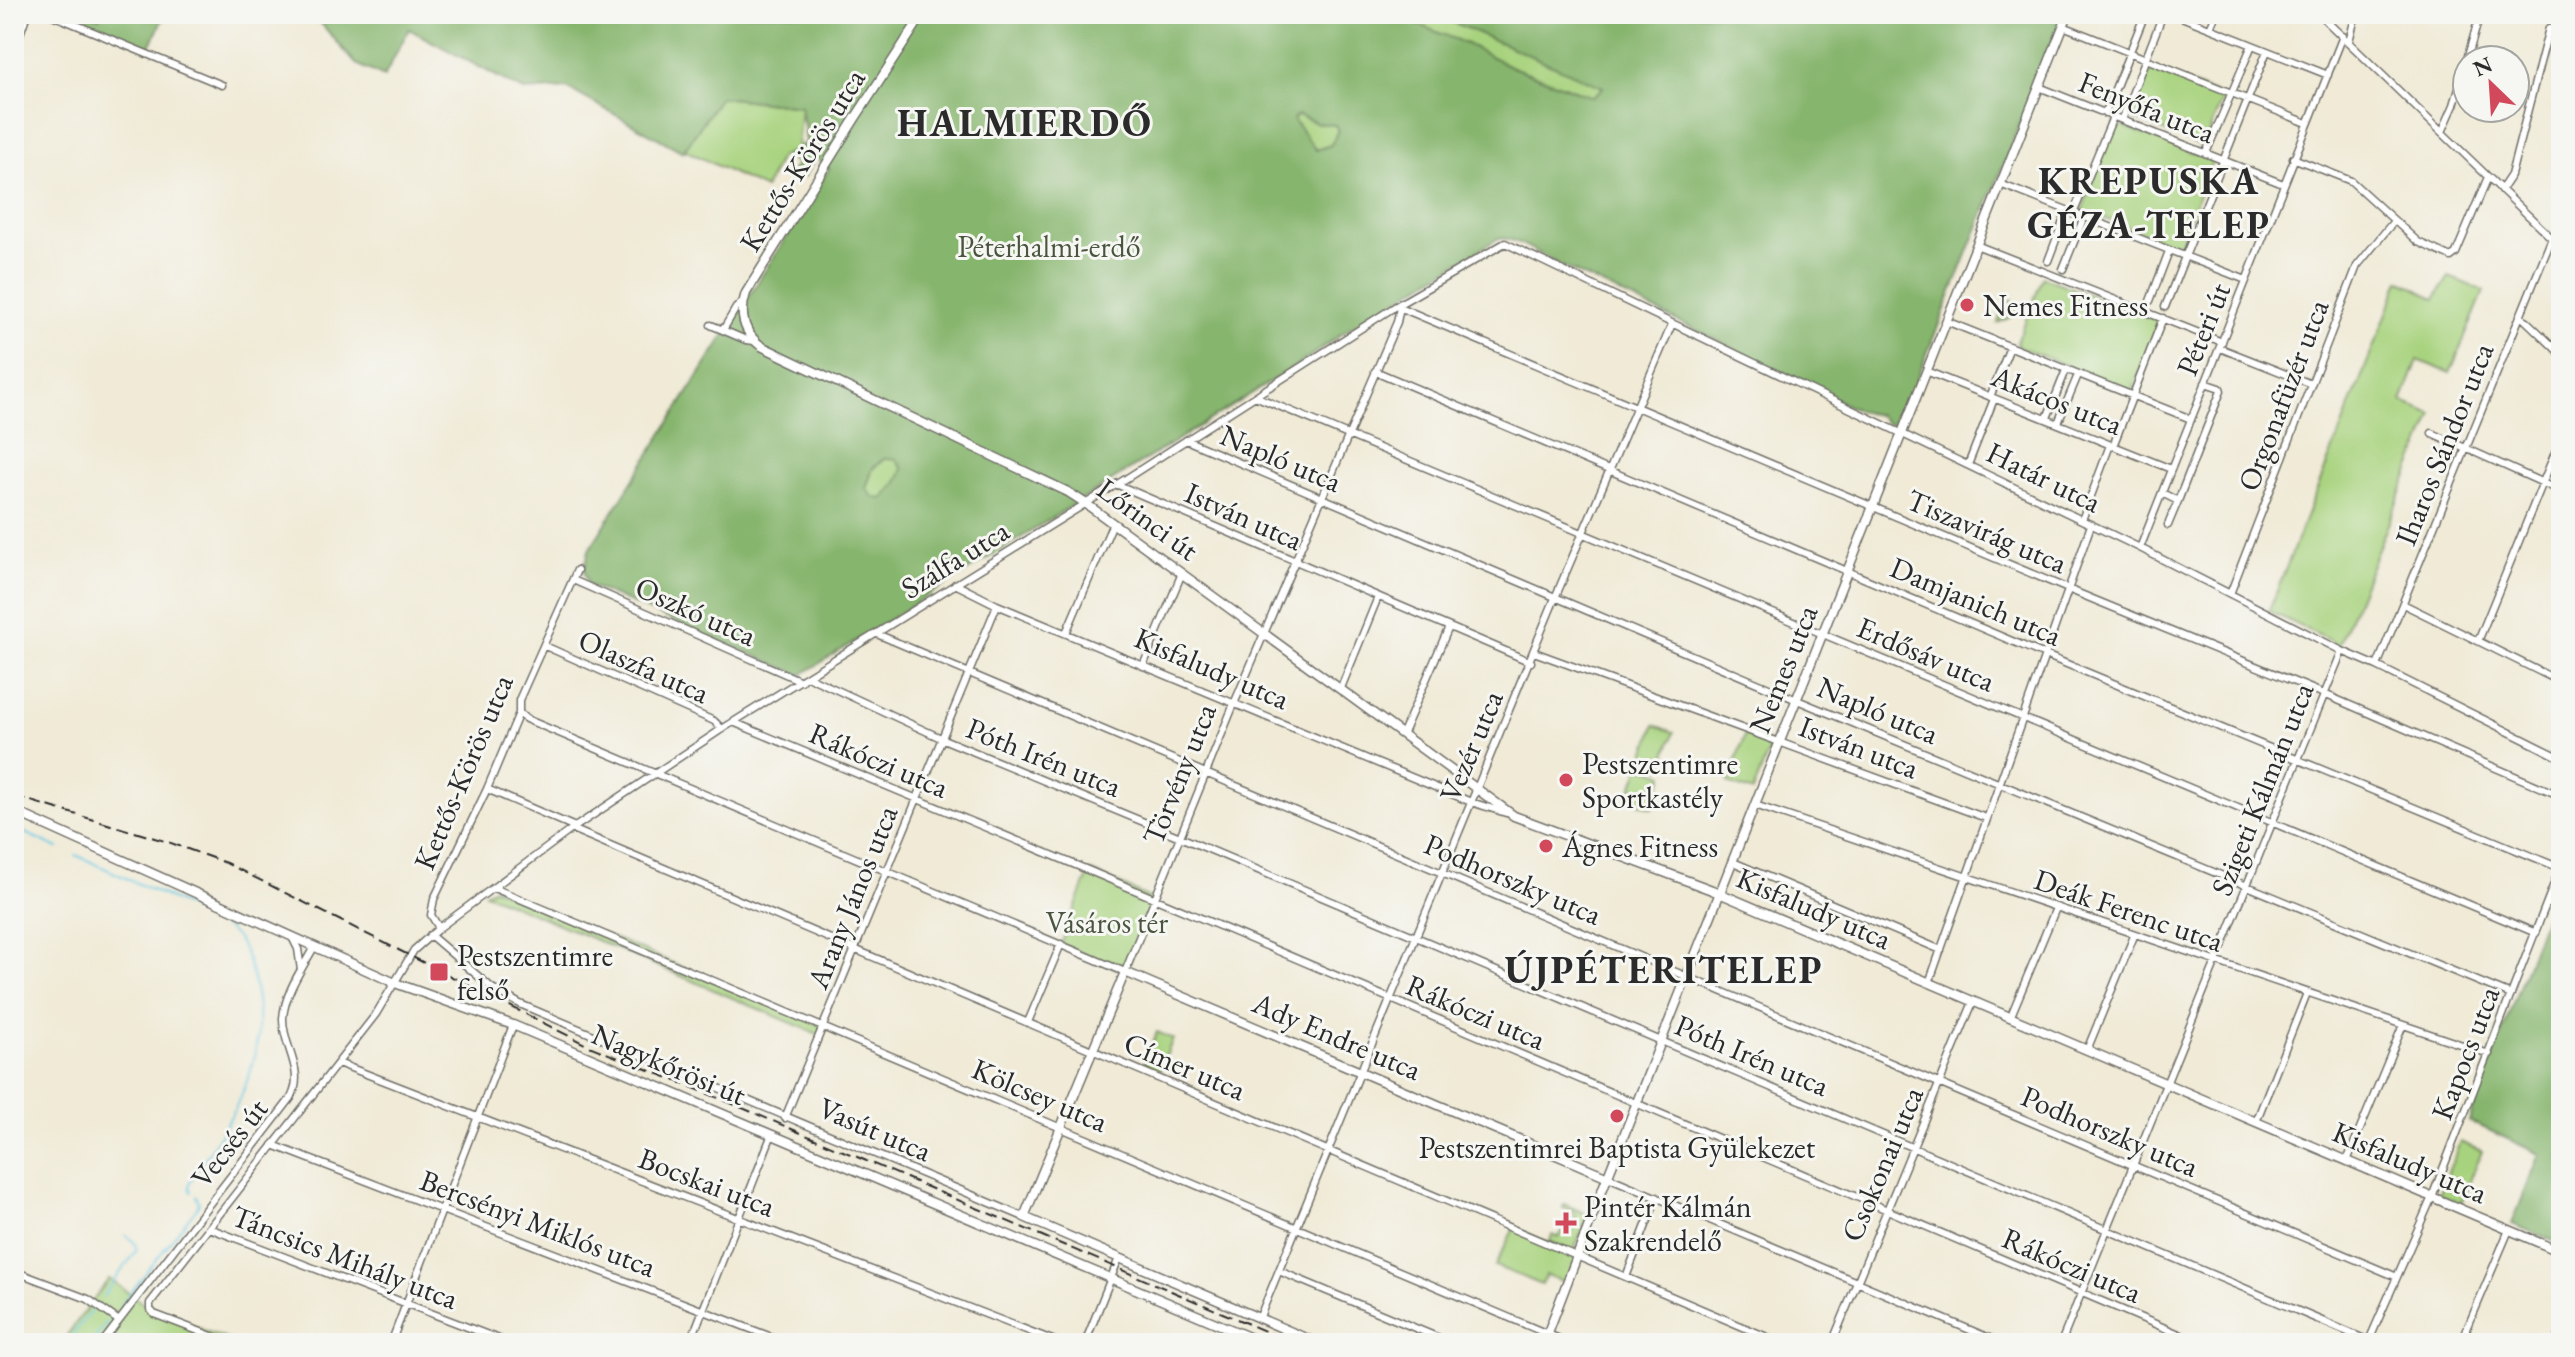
<svg xmlns="http://www.w3.org/2000/svg" width="2575" height="1357" viewBox="0 0 2575 1357" font-family="'EB Garamond',serif">
<rect width="100%" height="100%" fill="#f6f6f2"/>
<filter id="ink" filterUnits="userSpaceOnUse"><feTurbulence type="fractalNoise" baseFrequency=".0125" numOctaves="2"/><feDisplacementMap in="SourceGraphic" scale="16" xChannelSelector="R" yChannelSelector="G"/><feConvolveMatrix kernelMatrix="1 2 1 2 8 2 1 2 1" color-interpolation-filters="sRGB"/></filter>
<filter id="wash" filterUnits="userSpaceOnUse"><feTurbulence type="fractalNoise" baseFrequency=".006" numOctaves="4" result="noise"/><feDisplacementMap in="SourceGraphic" scale="32" xChannelSelector="R" yChannelSelector="G"/><feGaussianBlur stdDeviation="1.8" result="paint"/><feColorMatrix in="noise" values="0 0 0 0 0 0 0 0 0 0 0 0 0 0 0 0 0 1.4 0 .05"/><feComposite in="paint" operator="in"/></filter>
<g filter="url(#wash)">
<rect width="100%" height="100%" fill="#f0ead6"/>
<path fill="#a8d37e" stroke="#6a7f54" stroke-width="2" d="M1392,14H1434L1604,87L1593,97L1512,67Z
M2151,68L2223,97L2203,147L2131,118Z
M719,97L801,106L797,150L780,157L765,189L685,150Z
M1299,115L1317,123L1335,125L1338,130L1331,145L1315,150L1292,119Z
M2115,123L2212,161L2179,247L2082,210Z
M2043,277L2159,321L2132,392L2018,346L2017,342Z
M2449,277L2484,291L2450,373L2418,360L2402,402L2433,414L2339,645L2269,611L2400,280L2435,299Z
M2011,301L2018,304L2019,313L1998,323L2004,305Z
M885,458L895,459L903,469L896,484L883,500L873,497L866,488L873,468Z
M1655,725L1674,732L1661,769L1642,762Z
M1745,734L1771,744L1753,792L1728,783Z
M1640,766L1664,775L1652,808L1628,799Z
M1090,871L1154,900L1125,972L1061,944Z
M494,888L823,1026L820,1035L485,893Z
M1157,1032L1173,1039L1160,1070L1144,1063Z
M2460,1142L2482,1151L2461,1203L2439,1195Z
M1564,1204L1589,1215L1573,1252L1550,1241L1552,1235L1559,1237L1563,1230L1565,1234L1576,1229L1574,1212L1563,1208Z
M1514,1228L1577,1255L1567,1283L1546,1275L1542,1285L1495,1266Z
M109,1279L153,1310L236,1343H61Z"/>
<path fill="#86b56d" stroke="#58704c" stroke-width="2" fill-rule="evenodd" d="M86,14L99,18L100,14H165L149,49L87,22Z
M300,14H1392L1467,44L1512,67L1593,97L1603,87L1434,14H2064L1899,423L1887,424L1878,415L1858,411C1762,361 1664,314 1566,268C1549,260 1516,237 1499,238L1353,326L1302,362L801,675L588,585L584,571L589,550L829,169L816,157L803,178L790,174L797,163L787,156L806,142L801,106L720,97L683,152L567,88L524,91L409,29L384,77L356,64L319,21ZM1298,115L1317,123L1335,125L1338,130L1331,145L1316,150L1293,119ZM885,458L895,459L903,469L896,484L883,499L873,497L866,488L873,468Z
M2561,874V1244L2512,1224L2540,1154L2469,1121Z"/>
<g fill="none" stroke-linecap="round" stroke-linejoin="round">
<path stroke="#64c6e2" stroke-width="2" d="M14,24L16,18
M14,828L58,848
M76,855L210,917C238,934 244,944 252,975C275,1057 233,1116 190,1182L189,1186L191,1192
M103,1296L137,1250L134,1242L125,1235
M120,1306L198,1206L199,1202L196,1196
M66,1343L92,1310
M91,1343L107,1322"/>
</g>
</g>
<g filter="url(#ink)">
<g fill="none" stroke-linecap="round" stroke-linejoin="round">
<g stroke="#706e67" stroke-width="9">
<path id="street" d="M50,14L222,85
M2174,14L2328,75
M2319,14L2561,247
M2063,26L2307,123
M2210,28L2216,14
M2349,41L2356,14
M14,51L27,14
M2039,87L2283,184
M2105,114L2145,14
M2122,120L2163,14
M2442,132L2454,105L2480,14
M2206,153L2252,45
M2293,158L2351,181L2418,242L2451,257L2456,253L2488,177
M2000,184L2246,280
M2501,190L2511,175L2549,28
M2073,214L2113,117
M1976,245L2222,342
M2048,261L2067,211
M2063,269L2084,217
M2150,301L2169,251
M1399,307L2068,589L2324,694L2561,796
M2165,307L2267,51
M2520,315L2561,354
M1946,321L2191,419
M711,325L746,340L755,341
M723,330L736,308L743,302
M2220,348L2311,384
M1375,371L2045,655L2560,868
M1926,371L2171,469
M1255,396L2536,933
M1990,397L2010,347
M2047,418L2066,370
M2058,423L2078,375
M2432,433L2561,491
M1186,440L1797,700L2511,995
M2113,446L2163,318
M1968,465L1994,399
M1116,484L1531,662
M2162,493L2178,501L2168,525
M2178,501L2221,391L2220,388L2205,383
M2082,520L2110,445
M2140,548L2343,36
M573,580L801,681
M955,584L997,605L1471,802L1506,813
M2230,594L2357,266L2394,221
M2403,604L2561,682
M1066,633L1113,523
M877,634L2397,1277
M2479,639L2561,438
M545,646L714,721L722,729
M1534,652L1986,818
M1143,666L1182,573
M2377,666L2552,238
M809,677L943,739L1180,837L2369,1341
M2555,678L2561,662
M1341,688L1378,597
M519,713L526,719L1125,972L1234,704L1397,322L1400,307
M733,722L1090,871L2200,1343
M1403,733L1449,627
M487,789L575,827
M1755,805L2489,1054
M572,829L1781,1343
M1733,862L1941,950
M494,888L1569,1343
M439,928L431,915L434,899L487,789L519,713V700L577,570
M430,935L492,988L520,1004L1024,1217
M292,937L298,949L301,970
M1929,983L2091,525
M2010,1018L2056,908
M1028,1022L1061,944
M2087,1050L2134,936
M338,1063L1060,1343
M785,1118L997,605
M2256,1122L2307,993
M273,1145L787,1343
M2347,1161L2403,1025
M1608,1177L2001,1343
M209,1228L509,1343
M14,1271L88,1299L119,1321
M1279,1271L1451,1343
M1626,1277L1657,1197
M1259,1319L1555,598L1672,324
M102,1343L291,1098C306,1070 282,1046 283,1018C285,992 302,969 314,947
M230,1343L154,1314L150,1309V1303L376,1014L414,950L439,928L572,829L722,729L1127,478L1396,306L1505,243L2140,548L2342,651L2377,666L2561,758
M391,1343L513,1025
M690,1343L772,1134
M1085,1343L1119,1258
M1832,1343L1973,1002
M2061,1343L2342,651
M2368,1343L2432,1197L2561,866
M2461,1343L2509,1230
M2556,1343L2561,1331"/>
</g>
<g stroke="#706e67" stroke-width="11">
<path id="secondary" d="M923,14L854,120L746,293C739,314 743,332 761,346L1068,492L1085,503L1514,816L1712,890L2561,1252
M14,811L395,983L513,1025L1263,1343
M1317,1343L1024,1217L1125,972L1608,1177
M1544,1343L1605,1183L2068,14"/>
</g>
<use href="#street" stroke="#fff" stroke-width="6"/>
<use href="#secondary" stroke="#fff" stroke-width="8"/>
<path stroke="#2b2b2b" stroke-width="2" stroke-dasharray="12 6" stroke-linecap="butt" d="M14,796L168,842L226,863L589,1046L726,1101L1293,1343"/>
</g>
</g>
<g fill="#d1495b" stroke="#f6f6f2" stroke-width="3">
<circle cx="1967" cy="305" r="8"/>
<circle cx="1566" cy="780" r="8"/>
<circle cx="1546" cy="846" r="8"/>
<rect x="429" y="962" width="20" height="20" rx="4"/>
<circle cx="1617" cy="1116" r="8"/>
<path d="M1562 1211h8v8h8v8h-8v8h-8v-8h-8v-8h8z"/>
</g>
<g text-anchor="middle" dominant-baseline="central" stroke-width="6" stroke-linejoin="round" paint-order="stroke">
<g font-size="30" fill="#2b2b2b" stroke="#f6f6f2">
<text transform="translate(2147 107) rotate(22)">Fenyőfa utca</text>
<text transform="translate(802 160) rotate(-58)">Kettős-Körös utca</text>
<text transform="translate(2203 329) rotate(-68)">Péteri út</text>
<text transform="translate(2283 395) rotate(-69)">Orgonafüzér utca</text>
<text transform="translate(2057 400) rotate(22)">Akácos utca</text>
<text transform="translate(2444 444) rotate(-68)">Iharos Sándor utca</text>
<text transform="translate(1281 458) rotate(23)">Napló utca</text>
<text transform="translate(2044 477) rotate(26)">Határ utca</text>
<text transform="translate(1244 516) rotate(24)">István utca</text>
<text transform="translate(1148 519) rotate(36)">Lőrinci út</text>
<text transform="translate(1987 531) rotate(23)">Tiszavirág utca</text>
<text transform="translate(955 559) rotate(-32)">Szálfa utca</text>
<text transform="translate(1976 601) rotate(23)">Damjanich utca</text>
<text transform="translate(696 611) rotate(24)">Oszkó utca</text>
<text transform="translate(1926 654) rotate(23)">Erdősáv utca</text>
<text transform="translate(644 666) rotate(24)">Olaszfa utca</text>
<text transform="translate(1212 668) rotate(23)">Kisfaludy utca</text>
<text transform="translate(1783 669) rotate(-68)">Nemes utca</text>
<text transform="translate(1878 710) rotate(23)">Napló utca</text>
<text transform="translate(1471 746) rotate(-67)">Vezér utca</text>
<text transform="translate(1859 747) rotate(21)">István utca</text>
<text transform="translate(1044 757) rotate(22)">Póth Irén utca</text>
<text transform="translate(879 760) rotate(23)">Rákóczi utca</text>
<text transform="translate(463 772) rotate(-67)">Kettős-Körös utca</text>
<text transform="translate(1179 774) rotate(-68)">Törvény utca</text>
<text transform="translate(2262 789) rotate(-68)">Szigeti Kálmán utca</text>
<text transform="translate(1513 879) rotate(23)">Podhorszky utca</text>
<text transform="translate(852 897) rotate(-68)">Arany János utca</text>
<text transform="translate(1814 908) rotate(23)">Kisfaludy utca</text>
<text transform="translate(2129 910) rotate(19)">Deák Ferenc utca</text>
<text transform="translate(1476 1012) rotate(23)">Rákóczi utca</text>
<text transform="translate(1337 1036) rotate(23)">Ady Endre utca</text>
<text transform="translate(2465 1053) rotate(-69)">Kapocs utca</text>
<text transform="translate(1752 1055) rotate(23)">Póth Irén utca</text>
<text transform="translate(669 1064) rotate(23)">Nagykőrösi út</text>
<text transform="translate(1185 1066) rotate(23)">Címer utca</text>
<text transform="translate(1040 1095) rotate(23)">Kölcsey utca</text>
<text transform="translate(875 1129) rotate(23)">Vasút utca</text>
<text transform="translate(2110 1131) rotate(23)">Podhorszky utca</text>
<text transform="translate(229 1143) rotate(-52)">Vecsés út</text>
<text transform="translate(2410 1162) rotate(23)">Kisfaludy utca</text>
<text transform="translate(1882 1164) rotate(-67)">Csokonai utca</text>
<text transform="translate(707 1182) rotate(21)">Bocskai utca</text>
<text transform="translate(538 1223) rotate(21)">Bercsényi Miklós utca</text>
<text transform="translate(345 1257) rotate(21)">Táncsics Mihály utca</text>
<text transform="translate(2072 1265) rotate(23)">Rákóczi utca</text>
</g>
<g font-size="30" fill="#4a5540" stroke="#f6f6f2">
<text x="1049" y="246">Péterhalmi-erdő</text>
<text x="1107" y="922">Vásáros tér</text>
</g>
<g font-size="30" fill="#2b2b2b" stroke="#f6f6f2" text-anchor="start">
<text x="1983" y="305">Nemes Fitness</text>
<text x="1582" y="763">Pestszentimre<tspan x="1582" dy="34">Sportkastély</tspan></text>
<text x="1562" y="846">Ágnes Fitness</text>
<text x="457" y="955">Pestszentimre<tspan x="457" dy="34">felső</tspan></text>
<text x="1617" y="1147" text-anchor="middle">Pestszentimrei Baptista Gyülekezet</text>
<text x="1584" y="1206">Pintér Kálmán<tspan x="1584" dy="34">Szakrendelő</tspan></text>
</g>
<g font-size="38" font-weight="bold" letter-spacing="2" fill="#2b2b2b" stroke="#f6f6f2">
<text x="1025" y="122">HALMIERDŐ</text>
<text x="2149" y="180">KREPUSKA<tspan x="2149" dy="44">GÉZA-TELEP</tspan></text>
<text x="1664" y="969">ÚJPÉTERITELEP</text>
</g>
</g>
<rect width="2575" height="1357" fill="none" stroke="#f6f6f2" stroke-width="48"/>
<g transform="translate(2491 84) rotate(335)"><circle r="38" fill="#f6f6f2" stroke="#a5a5a2" stroke-width="2"/>
<path d="M0-6L14 30L0 20L-14 30Z" fill="#d1495b"/>
<text y="-12" font-size="22" font-weight="bold" text-anchor="middle" fill="#2b2b2b">N</text>
</g>
</svg>
